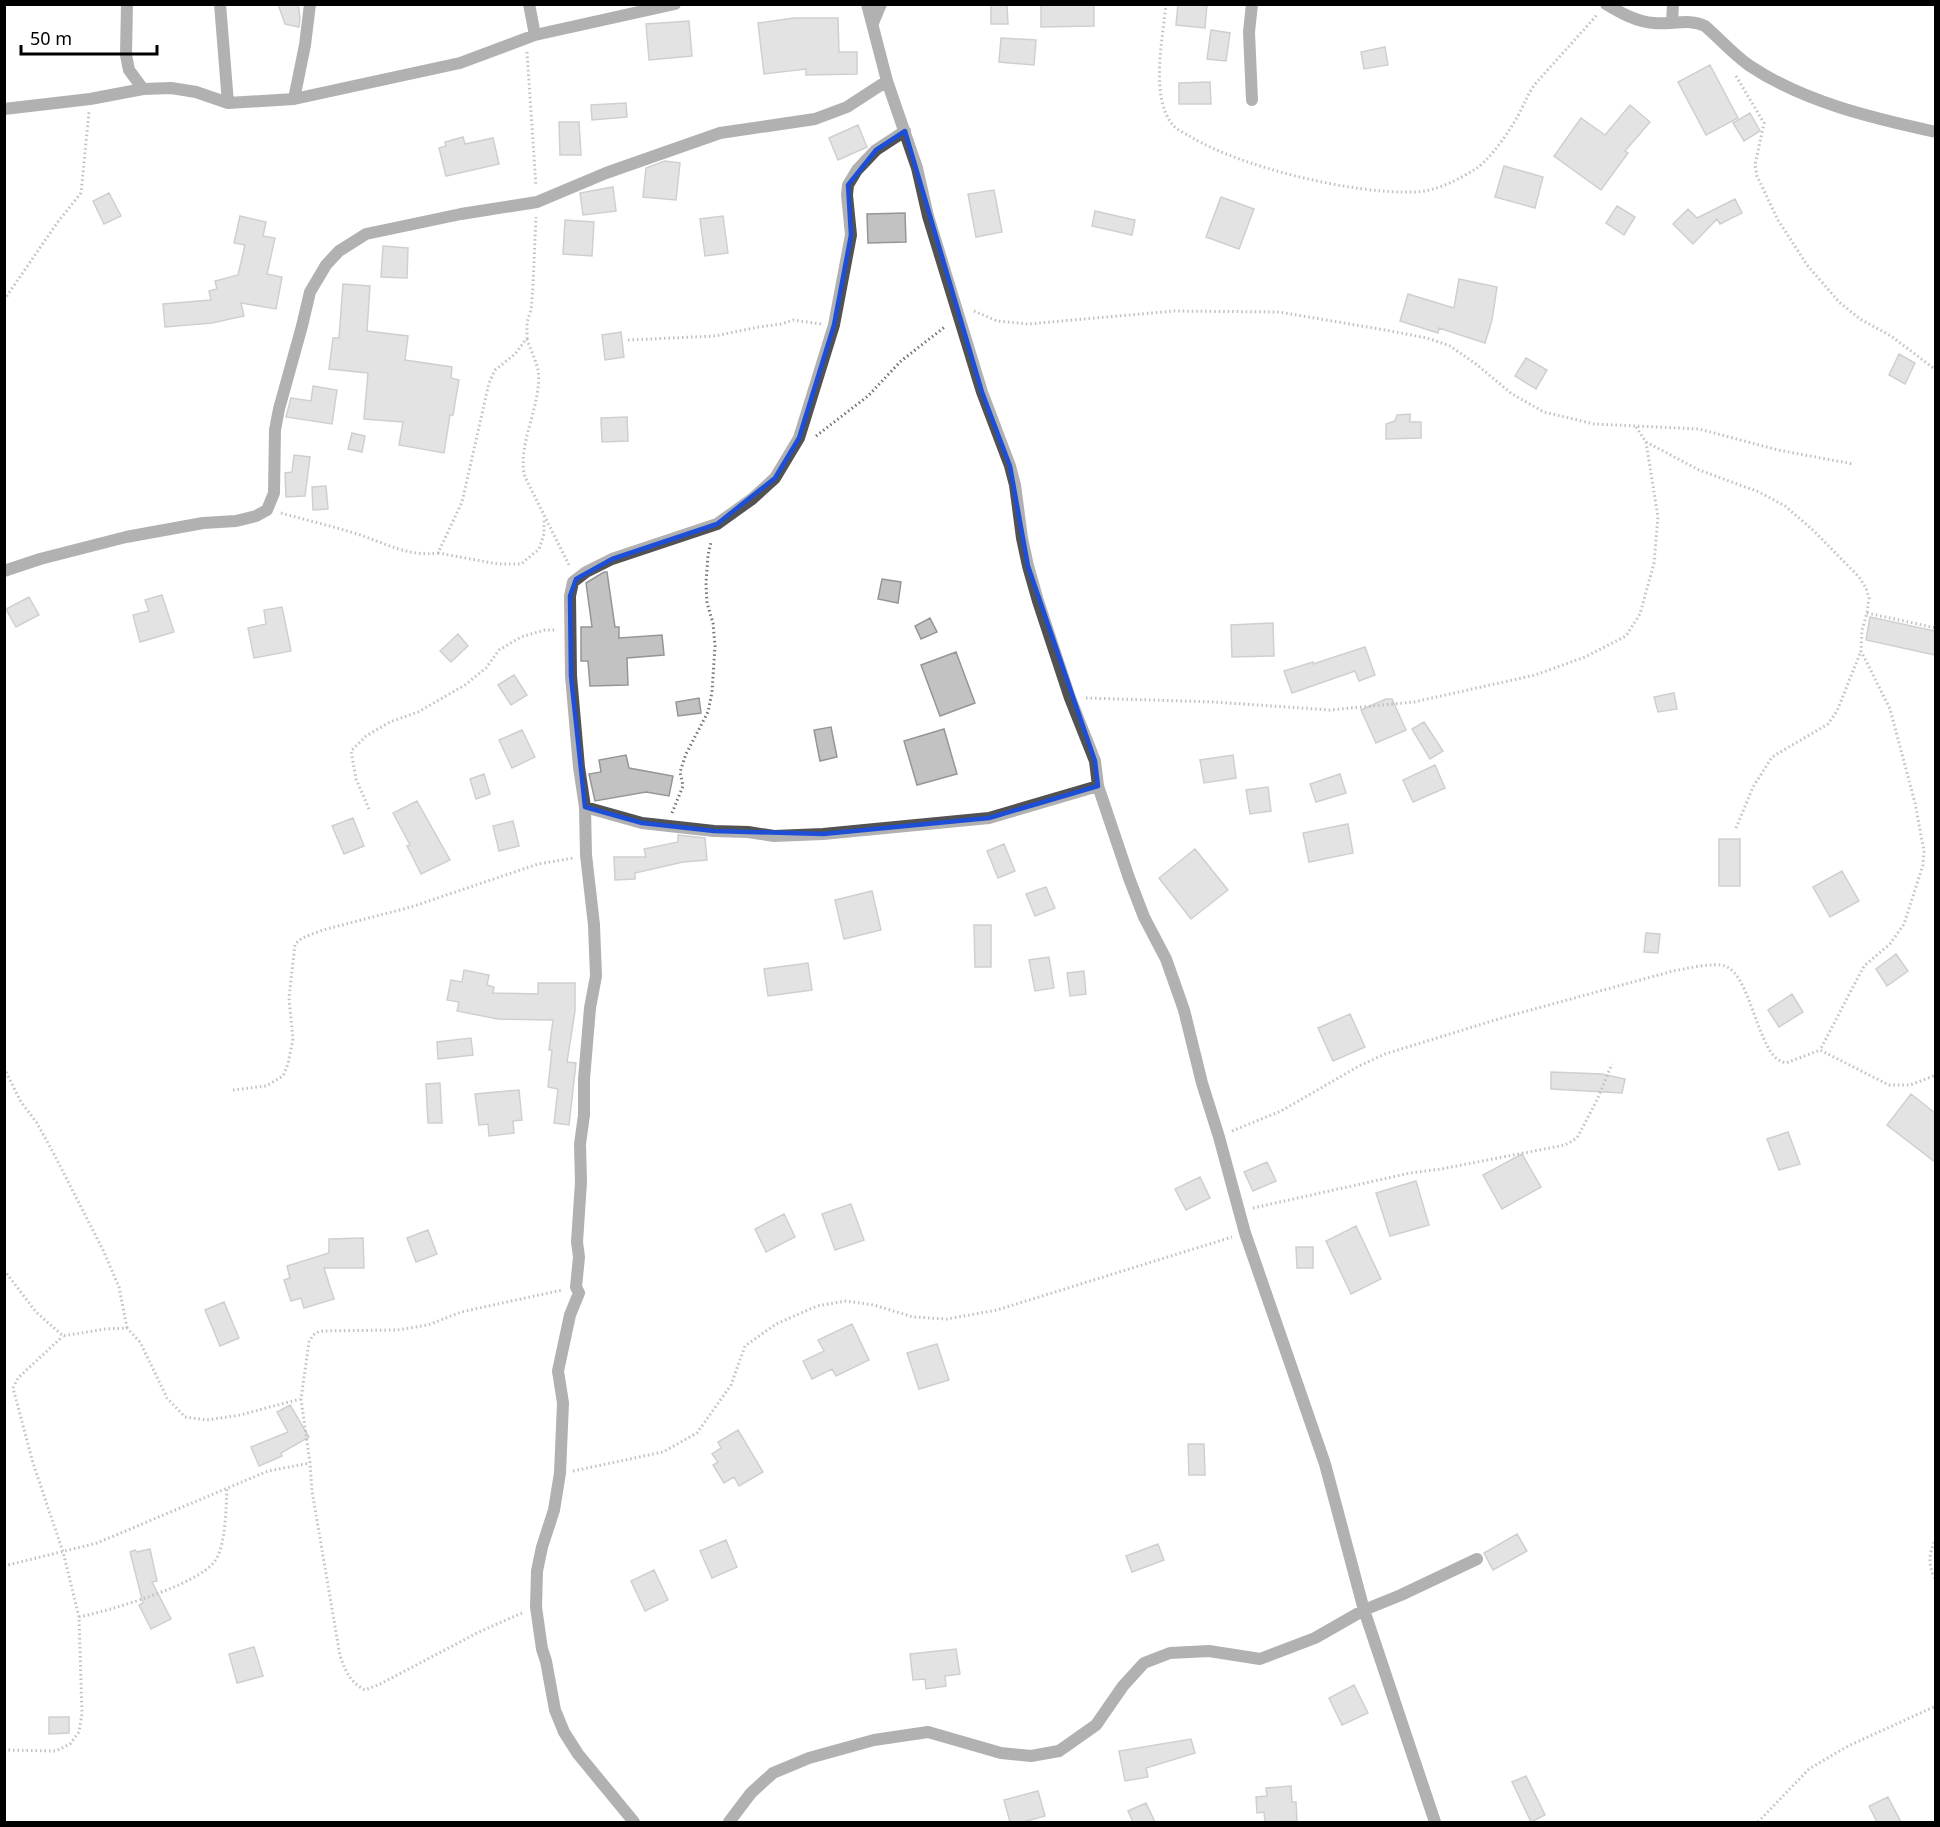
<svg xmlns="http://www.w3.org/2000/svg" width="1940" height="1827" viewBox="0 0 1940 1827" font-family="'Noto Sans',sans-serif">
<rect width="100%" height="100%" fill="#fff"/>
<path fill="#c2c2c2" stroke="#969696" stroke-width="1.5" d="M278,4H298L300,18L299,27L285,24Z
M991,4H1007L1008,24H991Z
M1041,4H1094V26L1041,27Z
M1178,4H1207L1205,28L1176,25Z
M794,18H838L839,52H857V74L806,75V69L764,74L758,23Z
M689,21L692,56L649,60L646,24Z
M1211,30L1230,33L1226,61L1207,59Z
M1001,38L1036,40L1034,65L999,62Z
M1385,47L1388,65L1364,69L1361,52Z
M1710,65L1738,118L1706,135L1678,82Z
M1210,82L1211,104H1179V83Z
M626,103L627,117L592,120L591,105Z
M1630,105L1650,122L1625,151L1628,153L1601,190L1554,156L1581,118L1605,135Z
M1750,113L1760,131L1744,141L1733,123Z
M559,122H579L581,155H560Z
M858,125L867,147L838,160L829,138Z
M463,137L465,144L493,138L499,164L446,176L439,148L446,146L445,142Z
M665,161L680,163L676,200L643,197L646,168Z
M1504,166L1543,177L1535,208L1495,197Z
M613,187L616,211L583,215L580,193Z
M994,190L1002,232L976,237L968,194Z
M109,193L121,216L104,224L93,201Z
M1221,197L1254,209L1239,249L1206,237Z
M1735,199L1742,213L1720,224L1717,219L1693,244L1673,224L1688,209L1697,218Z
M1617,206L1635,217L1624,235L1606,223Z
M1095,211L1135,220L1132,235L1092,226Z
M905,213L906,242L868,243L867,214Z
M240,216L266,222L263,236L275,238L267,274L282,277L276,309L241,303L244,316L212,323L165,327L163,304L211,300L209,291L217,289L215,281L238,275L245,245L234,243Z
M723,216L728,253L705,256L700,219Z
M565,220L594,222L592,256L563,254Z
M383,246L408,248L407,278L381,277Z
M1459,279L1497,287L1492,320L1485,343L1439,328L1438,333L1400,321L1408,294L1454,308Z
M343,284L370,286L367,331L408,336L405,360L452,367L451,378L459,380L453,415H450L444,453L399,445L403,422L364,419L368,373L329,369L333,338H339Z
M621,332L624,357L605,360L602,335Z
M1899,354L1915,363L1905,384L1889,375Z
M1526,358L1547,370L1536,389L1515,376Z
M313,386L337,390L332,424L286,417L291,398L311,401Z
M1410,414V422H1421V438L1386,439V424L1395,421L1397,415Z
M627,417L628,441L602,442L601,418Z
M352,433L365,436L362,452L348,449Z
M294,455L310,457L305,496L286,497L285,473L292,472Z
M326,486L328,509L313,510L312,487Z
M604,572H607L615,627H619V638L662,635L664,655L627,658L628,685L590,686L588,661H581V627H592L586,583Z
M882,579L901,582L898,603L878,599Z
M162,595L174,632L140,642L133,615L149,611L145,600Z
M29,597L39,615L16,627L6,609Z
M282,607L291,651L254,658L248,628L266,624L264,610Z
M1870,617L1935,631V655L1866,640Z
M930,618L937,632L921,639L915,626Z
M1273,623L1274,656L1232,657L1231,625Z
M458,634L468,646L451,662L440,651Z
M1365,647L1375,675L1359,681L1355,671L1292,693L1284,671L1313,662V664Z
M956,652L975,703L940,716L921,665Z
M514,675L527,695L511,705L498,685Z
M1674,693L1677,709L1658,712L1654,697Z
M699,698L701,713L678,716L676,702Z
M1386,699H1392L1406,730L1376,743L1361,710Z
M1424,722L1443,751L1430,759L1412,729Z
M831,727L837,757L820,761L814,730Z
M944,729L957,774L917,785L904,741Z
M522,730L535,757L512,768L499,740Z
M626,755L629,768L673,776L669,796L646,792L595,801L589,774L601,772L599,760Z
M1233,755L1236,778L1204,783L1200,760Z
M1435,765L1445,788L1413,802L1403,780Z
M484,774L490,794L476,799L470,779Z
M1340,774L1346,793L1316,802L1310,784Z
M1268,787L1271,811L1250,814L1246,790Z
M417,801L450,860L421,874L407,846L410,845L393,813Z
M353,818L364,846L344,854L332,826Z
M513,821L519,846L499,851L493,826Z
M1348,824L1353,853L1309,862L1303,833Z
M678,835L705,838L707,860L683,862L635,873V879L615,880L614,857H646L644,849L678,842Z
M1719,839H1740V886H1719Z
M1004,844L1015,871L998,878L987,851Z
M1195,849L1228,890L1191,919L1159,878Z
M1842,871L1859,901L1830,917L1813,887Z
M1046,887L1055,908L1035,916L1026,894Z
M872,891L881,930L844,939L835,900Z
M974,925H991V967H975Z
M1646,933L1660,934L1658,953L1644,952Z
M1896,954L1908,971L1887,986L1876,969Z
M1049,957L1054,988L1035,991L1029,960Z
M808,963L812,990L768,996L764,969Z
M464,970L489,975L487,985L494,987L493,993L538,994V983H575V1011L567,1062L576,1063L569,1125L554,1123L558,1089L548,1087L552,1050H549L553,1020L498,1019L457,1011L459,1002L447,1000L451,980L462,982Z
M1084,971L1086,994L1070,996L1067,973Z
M1792,994L1803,1012L1779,1027L1768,1010Z
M1350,1014L1365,1047L1333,1061L1318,1028Z
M471,1038L473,1055L438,1059L437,1042Z
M1551,1072L1602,1074L1625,1079L1622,1093L1551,1089Z
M440,1083L442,1123H428L426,1084Z
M519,1090L522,1120L513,1121L514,1133L489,1136L488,1124L479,1125L475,1094Z
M1911,1094L1935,1113V1162L1887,1125Z
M1788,1132L1800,1164L1779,1170L1767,1139Z
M1522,1154L1541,1187L1502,1209L1483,1175Z
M1267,1162L1276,1181L1253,1191L1244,1172Z
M1200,1177L1210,1198L1186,1210L1175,1189Z
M1416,1181L1429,1225L1390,1236L1376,1193Z
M851,1204L864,1240L835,1250L822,1214Z
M784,1214L795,1237L766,1252L755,1229Z
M1356,1226L1381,1279L1351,1294L1326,1241Z
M428,1230L437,1254L416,1262L407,1238Z
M363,1238L364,1268H324L334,1299L304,1308L301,1298L291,1301L284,1280L290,1278L287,1266L329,1253V1239Z
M1296,1247H1313V1268H1297Z
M224,1302L239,1338L220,1346L205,1310Z
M852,1324L869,1360L836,1376L832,1369L812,1379L803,1361L824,1351L818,1340Z
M937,1344L949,1380L919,1389L907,1353Z
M290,1405L309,1437L281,1453L282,1456L259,1466L251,1447L288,1432L277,1412Z
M738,1430L763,1472L739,1486L734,1477L724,1483L713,1465L718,1462L712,1454L721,1448L718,1442Z
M1188,1444H1204L1205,1475H1189Z
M1517,1534L1527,1551L1493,1570L1484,1553Z
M726,1540L737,1567L712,1578L700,1551Z
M1158,1544L1164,1560L1132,1572L1126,1556Z
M150,1549L157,1581L152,1582L171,1619L151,1629L139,1605L143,1603L130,1552L135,1550L137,1552Z
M654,1570L668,1600L645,1611L631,1581Z
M254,1647L263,1676L237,1683L229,1654Z
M956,1649L960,1674L945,1676L946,1686L926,1689L925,1679L913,1680L910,1654Z
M1354,1685L1368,1713L1342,1725L1329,1698Z
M49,1717H69V1733L49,1734Z
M1191,1739L1195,1753L1146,1768L1148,1777L1125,1781L1119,1751Z
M1526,1776L1545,1815L1531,1822L1512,1782Z
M1291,1786L1292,1802H1296L1297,1821L1265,1822L1264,1812L1257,1813L1256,1797L1267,1796L1266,1788Z
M1038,1791L1045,1816L1023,1822H1010L1004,1800Z
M1888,1797L1901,1822H1877L1869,1806Z
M1146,1803L1155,1822H1133L1128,1811Z"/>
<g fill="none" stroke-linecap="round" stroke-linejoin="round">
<path stroke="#747474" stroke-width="3" stroke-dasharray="1.5 3" stroke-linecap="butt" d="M1166,4C1163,38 1150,96 1172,124C1176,130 1185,133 1191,137C1243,168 1353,194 1414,192C1435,192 1460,179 1477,168C1493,156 1512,128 1521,110C1526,100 1529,92 1536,83L1597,15
M527,52L536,186
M1736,76L1764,123L1755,165L1757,176L1778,220L1807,265L1839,302L1860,319L1891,336L1936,370
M4,300L57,223L81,193L89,112
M974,311L997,321L1028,324L1174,311L1279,312L1385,330L1427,338L1450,346L1476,364L1512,394L1544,412L1594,424L1699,429L1778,450L1853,464
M527,339C530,349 536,360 538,370C543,403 516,445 525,477L570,567
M628,340L715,336L759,327L781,324L793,320L821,324
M816,436L868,396L901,361L946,326
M1646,442L1699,470L1759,492L1785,506L1814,531L1859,577L1866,588L1869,598L1867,613L1862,630L1861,651L1890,709L1915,803L1924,851L1923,865L1904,924L1890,944L1864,966L1820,1050
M281,513C306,520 332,526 357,534C385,543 408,557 438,553L462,502L489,383L495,370L515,354L527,338V322L531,310L533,286L536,217
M438,553L498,564H521L539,549L544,534V518
M1867,613L1936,628
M1086,698L1214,702L1330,710L1414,702L1535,675L1585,657L1626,636L1640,614L1654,563L1658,517L1646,442L1636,427
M369,809L356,779L351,751L366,736L390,722L418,712L465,685L486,668L499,650L521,637L545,630H556
M672,813L683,786L680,772L686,754L708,712L712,692L715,646L713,623L707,603L706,583L708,555L711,542
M1736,828L1753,787L1772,757L1828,724L1837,711L1861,651
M4,1068L21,1102L37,1123L55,1156L103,1250L119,1287L127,1328
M233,1090L266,1086L283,1076L288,1064L293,1039L289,998L295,944L302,938L323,930L411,907L538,864L573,858
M1232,1131L1281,1111L1359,1066L1385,1054L1505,1017L1673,971C1685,969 1714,962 1725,966C1749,974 1757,1043 1777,1059C1780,1061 1783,1062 1786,1063L1820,1050L1889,1085H1910L1936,1075
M1253,1208L1410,1173L1441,1169L1565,1145L1577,1138L1597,1100L1612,1064
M4,1270L36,1312L63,1336L105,1329L127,1328L140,1342L167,1398L185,1417L207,1420L240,1415L300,1399
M573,1471L663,1452L697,1433L731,1385L745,1346L776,1324L817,1306L846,1301L874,1305L913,1317L947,1319L997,1310L1232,1237
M1936,1538C1929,1553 1927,1565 1936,1580
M4,1566L97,1543L268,1471L310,1463
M522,1613L479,1632L380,1684L365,1690C350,1682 346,1672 340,1656L312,1491L310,1463L301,1399L309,1342L313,1335L320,1331L397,1330L428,1325L461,1312L562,1290
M79,1617C108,1611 198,1585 215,1561C226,1545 226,1507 227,1488
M4,1750L56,1751L70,1744L79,1732L82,1714L79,1617L63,1552L33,1463L13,1388L18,1378L63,1336
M1758,1822L1809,1769L1848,1746L1936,1706"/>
<path stroke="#525252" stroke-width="12" d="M127,4L126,55L129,70L143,89
M220,4L228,103
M529,4L535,35
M867,4L887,81L917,168L928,216L982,392L1010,466L1015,485L1022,538L1028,566L1038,601L1070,698L1095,761L1098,786L1129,878L1144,917L1166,959L1184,1010L1202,1083L1219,1137L1245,1233L1325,1464L1364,1610L1435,1822
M1606,4C1621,13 1637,22 1654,23C1671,25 1690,18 1705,26C1720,39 1734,55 1750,66C1804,102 1872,118 1936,132
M873,23L881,4
M1672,23L1673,4
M294,99L305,45L310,4
M1252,100L1249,32L1252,4
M4,109L90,99L143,89L171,88L196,92L228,103L294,99L460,63L535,35L675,4
M4,571L40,559L126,537L203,523L236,521L256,516L267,510L274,493L275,430L279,409L302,326L310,292L326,265L339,251L366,234L461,214L537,202L606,173L720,133L815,119L847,107L887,81
M585,807L642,823L714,831L748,832L774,836L823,834L989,818L1098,786
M634,1822L578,1754L564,1732L555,1710L546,1661L542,1649L536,1607L537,1571L542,1547L554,1510L560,1473L563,1403L558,1371L570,1315L579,1293L576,1287L579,1257L577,1242L581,1182L580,1144L584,1115V1079L590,1008L596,976L594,925L586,855L585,807L579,767L571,676L570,596L573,582L586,572L612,559L717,524L752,499L775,478L799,438L834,325L851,235L847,195L848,185L857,170L876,150L905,131
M729,1822L751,1793L773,1773L809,1758L874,1740L928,1732L1001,1753L1031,1756L1059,1751L1096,1725L1123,1686L1144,1663L1170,1653L1209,1651L1260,1659L1315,1638L1364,1610L1401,1595L1477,1559"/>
</g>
<path d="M0 0H1940V1827H0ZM905,131L982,392L1010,466L1028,566L1095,761L1098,786L989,818L823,834L714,831L642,823L585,807L571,676L570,596L576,579L612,559L717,524L775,478L799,438L834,325L851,235L848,185L876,150Z" fill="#fff" fill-opacity=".55" fill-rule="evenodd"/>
<path fill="none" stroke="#1d4ed8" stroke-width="4.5" stroke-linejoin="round" d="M905,131L982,392L1010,466L1028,566L1095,761L1098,786L989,818L823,834L714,831L642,823L585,807L571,676L570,596L576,579L612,559L717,524L775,478L799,438L834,325L851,235L848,185L876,150Z"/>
<rect width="1940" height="1827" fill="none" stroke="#000000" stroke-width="12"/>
<path d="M21 45v9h136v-9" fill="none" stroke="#000000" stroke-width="3"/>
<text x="30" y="45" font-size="18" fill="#000000" stroke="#ffffff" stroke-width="4.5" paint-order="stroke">50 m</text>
</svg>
